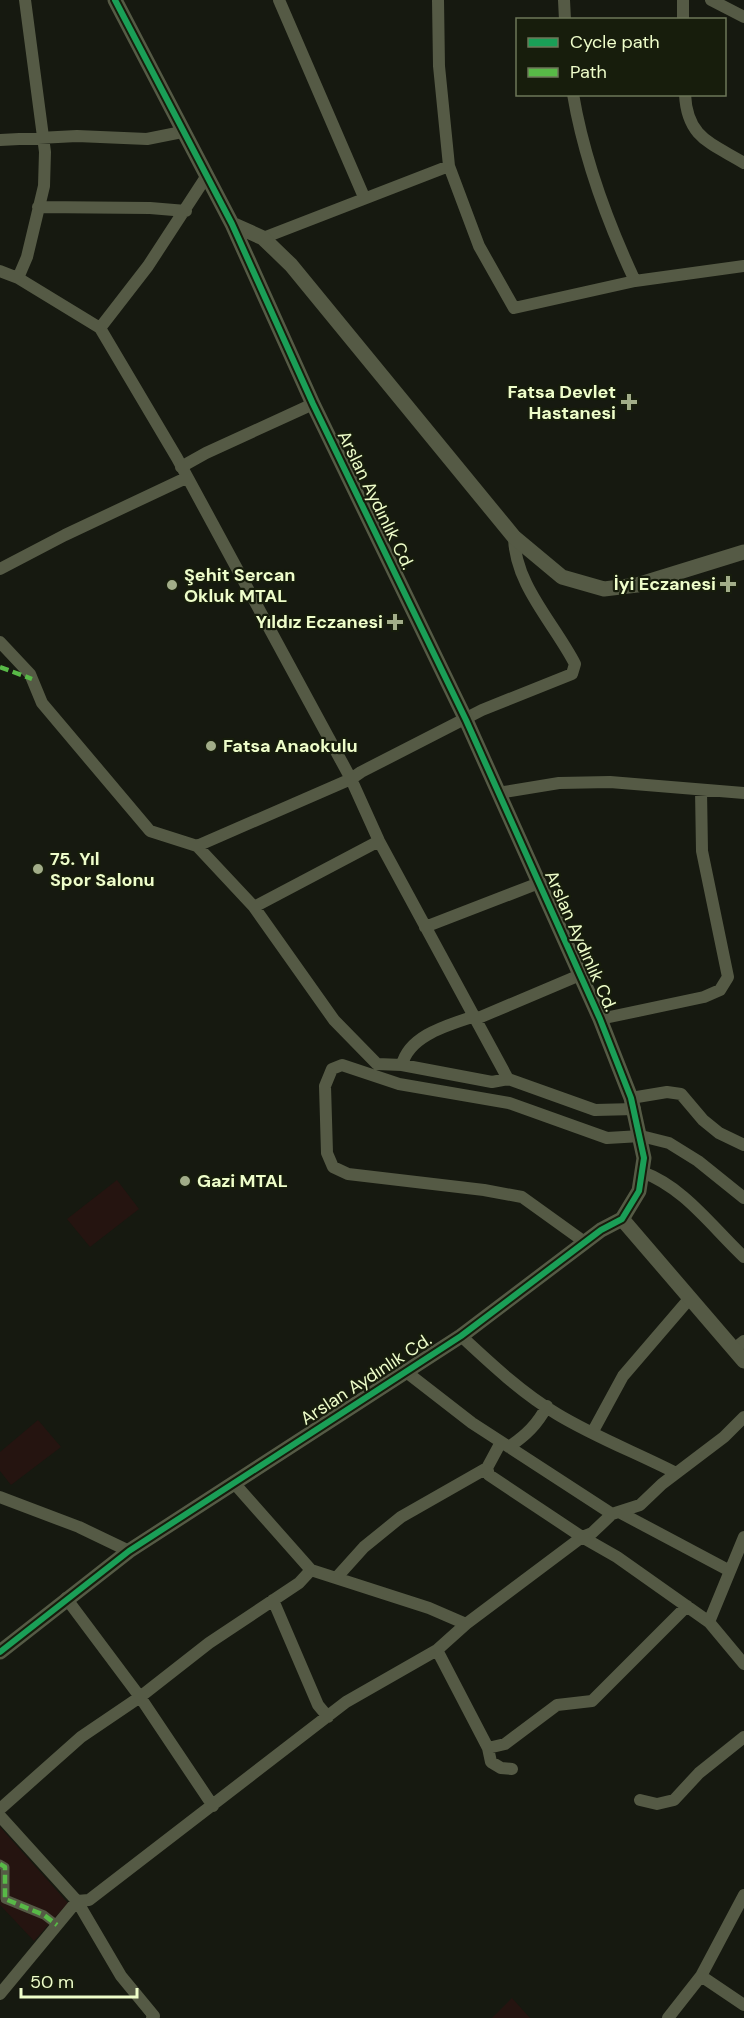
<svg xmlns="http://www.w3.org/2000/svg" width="744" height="2018" viewBox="0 0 744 2018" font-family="'DM Sans',sans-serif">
<rect width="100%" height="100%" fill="#161910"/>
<path fill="#251410" d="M117,1180L139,1209L90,1247L67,1219Z
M38,1420L61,1447L11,1485L0,1471V1452Z
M0,1827L68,1903L34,1941L0,1905Z
M512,1998L530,2018H492Z"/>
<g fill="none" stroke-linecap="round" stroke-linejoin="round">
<path stroke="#555a45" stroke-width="9" d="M0,1864L5,1867V1899L44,1915L57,1925"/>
<path stroke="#555a45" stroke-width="12" d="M279,0L364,197
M438,0L439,66L449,166L479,246L514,308L635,281L744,266
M564,0L565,20
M683,0V20
M711,0L744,17
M573,94C584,159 607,221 635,281
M685,94C687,138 711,143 744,163
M0,140L77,136L147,139L182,132
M38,207L150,208L186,211
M263,238L449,166
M0,271L18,278L100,328L177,458L351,779L379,841L508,1079
M18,278L27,257L44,186L45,152L25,0
M100,328L148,266L206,177
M181,467L206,453L313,404
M0,569L65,535L186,478
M0,642L30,674L42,703L150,831L197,846L351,779L361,772L482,710L572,674L575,664C554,623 515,585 514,537
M498,793L559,783L610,782L744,793
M197,846L254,907L334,1020L377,1064L402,1065L492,1082L508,1079L595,1110L635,1109
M254,907L379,841
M425,927L539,883
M476,1019L580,975
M600,1019L704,997L720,990L728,977L702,851L701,790
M402,1065C409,1035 449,1025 475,1016
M631,1098L667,1092L681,1094L703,1120L719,1133L744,1145
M642,1172C684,1187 712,1227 744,1257
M586,1243L522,1197L484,1190L348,1174L333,1167L327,1153L325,1086L332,1069L342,1065L399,1084L509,1103L607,1138L641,1136L669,1143L698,1161L744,1198
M461,1336C491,1364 522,1393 557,1414C595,1437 637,1453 676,1473
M734,1349L744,1341
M405,1371L472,1423L612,1514
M592,1433L623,1376L690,1298
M501,1442L487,1468L489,1475L582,1537L617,1557L709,1622L744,1664
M509,1447C526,1435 537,1425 547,1406
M234,1483L311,1570
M0,1497L79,1527L129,1551
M619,1512L730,1571
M337,1577L364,1547L401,1517L487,1468
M66,1598L140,1697L213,1806
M273,1600L318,1705L328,1717
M709,1622L744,1537
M437,1650L488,1748L491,1762L501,1768L512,1769
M488,1748L505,1744L557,1705L592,1701L687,1606
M640,1800L657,1804L674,1800L699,1773L744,1737
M0,1809L81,1737L140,1697L209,1643L299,1583L311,1570L429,1608L466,1624
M0,1816L77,1901L121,1976L154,2016L152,2018
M701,1976L744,2005
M0,1994L77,1901L89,1900L346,1702L437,1650L466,1624L582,1537L592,1533L612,1514L640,1505L662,1484L724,1437L744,1417
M668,2018L701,1976L744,1895"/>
<path stroke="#555a45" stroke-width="15" d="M232,224L263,238L291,265L514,537L562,577L604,589L637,585L744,552
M622,1219L744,1361
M0,1652L129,1551L461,1336L601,1230L622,1219L639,1191L644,1158L631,1098L600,1019L466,720L313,404L232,224L115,0"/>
<path stroke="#58b947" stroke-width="4.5" stroke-dasharray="9 4.5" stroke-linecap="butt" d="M0,667L32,679
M0,1864L5,1867V1899L44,1915L57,1925"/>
<g stroke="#171d0c" stroke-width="10">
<path id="cycleway" d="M0,1652L129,1551L461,1336L601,1230L622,1219L639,1191L644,1158L631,1098L600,1019L466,720L313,404L232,224L115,0"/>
</g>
<use href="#cycleway" stroke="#1a9f57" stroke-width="6"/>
</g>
<g fill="#a2ad89" stroke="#171d0c" stroke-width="2">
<path d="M626 393h6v6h6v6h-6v6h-6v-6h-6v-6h6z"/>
<path d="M725 575h6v6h6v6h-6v6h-6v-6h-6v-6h6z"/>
<circle cx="172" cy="585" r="6"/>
<path d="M392 613h6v6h6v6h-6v6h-6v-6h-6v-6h6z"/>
<circle cx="211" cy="746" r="6"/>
<circle cx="38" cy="869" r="6"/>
<circle cx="185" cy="1181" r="6"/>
</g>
<g text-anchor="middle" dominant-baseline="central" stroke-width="4.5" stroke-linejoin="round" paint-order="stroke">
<g font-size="18" font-weight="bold" fill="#eefdca" stroke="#171d0c" text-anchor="start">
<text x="616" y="392" text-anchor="end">Fatsa Devlet<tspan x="616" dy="21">Hastanesi</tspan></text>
<text x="184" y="575">Şehit Sercan<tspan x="184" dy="21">Okluk MTAL</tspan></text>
<text x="716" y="584" text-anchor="end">İyi Eczanesi</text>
<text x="383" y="622" text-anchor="end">Yıldız Eczanesi</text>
<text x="223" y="746">Fatsa Anaokulu</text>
<text x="50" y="859">75. Yıl<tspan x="50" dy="21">Spor Salonu</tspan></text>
<text x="197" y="1181">Gazi MTAL</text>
</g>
<g font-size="18" fill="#eefdca" stroke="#171d0c">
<text transform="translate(376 500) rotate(64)">Arslan Aydınlık Cd.</text>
<text transform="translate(581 941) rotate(66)">Arslan Aydınlık Cd.</text>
<text transform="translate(366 1379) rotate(-33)">Arslan Aydınlık Cd.</text>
</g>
</g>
<rect x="516" y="18" width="210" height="78" fill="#171d0c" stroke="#6d7758" stroke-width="1.5"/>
<rect x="528" y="38" width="30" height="9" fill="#1a9f57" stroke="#6d7758" stroke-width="1.5"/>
<text x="570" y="48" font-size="18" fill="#eefdca">Cycle path</text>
<rect x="528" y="68" width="30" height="9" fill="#58b947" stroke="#6d7758" stroke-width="1.5"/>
<text x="570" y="78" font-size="18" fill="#eefdca">Path</text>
<path d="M21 1988v9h116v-9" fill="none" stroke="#eefdca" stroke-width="3"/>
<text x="30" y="1988" font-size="18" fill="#eefdca" stroke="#171d0c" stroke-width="4.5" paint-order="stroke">50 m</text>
</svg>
